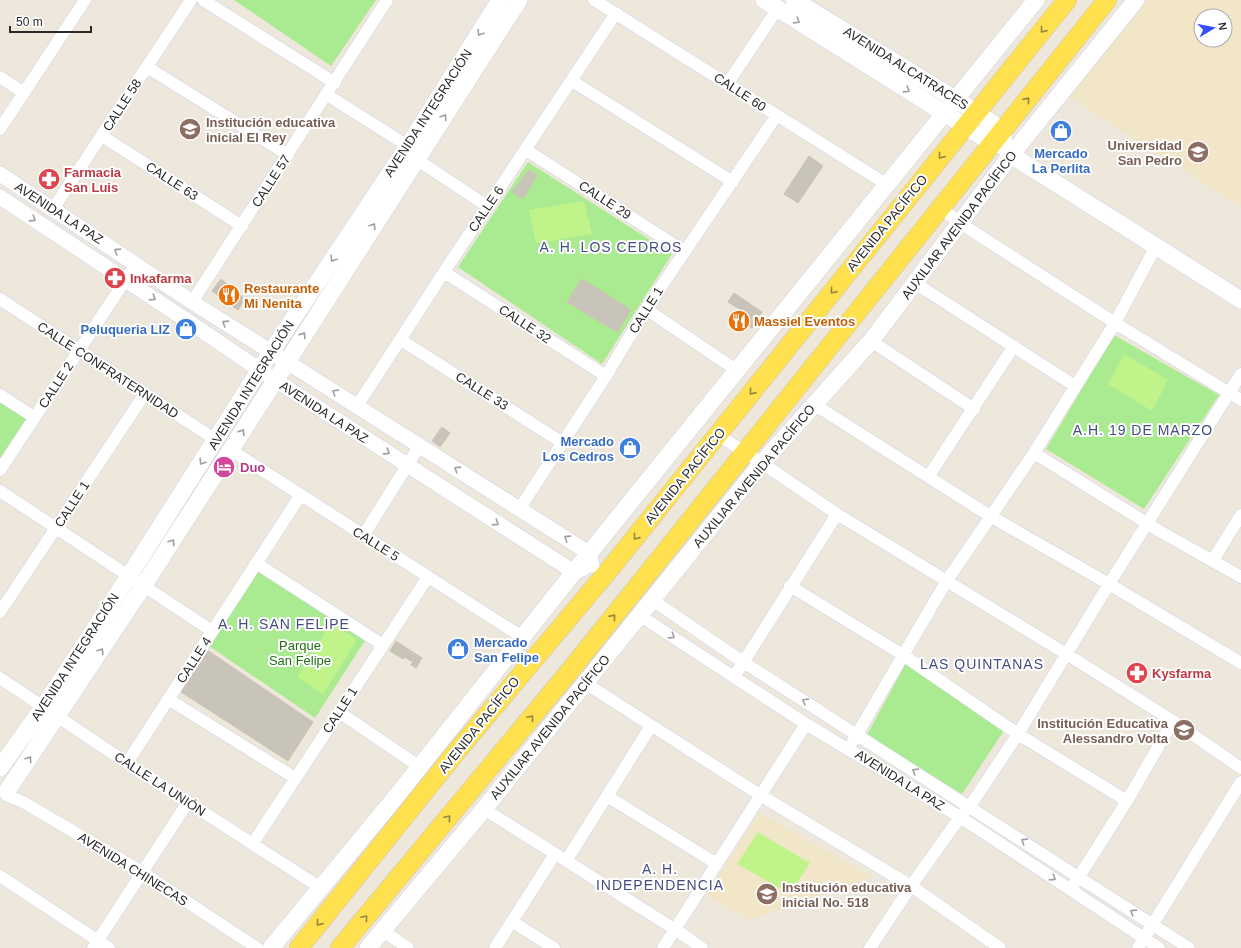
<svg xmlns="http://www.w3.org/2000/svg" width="1241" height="948" viewBox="0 0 1241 948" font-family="Helvetica,sans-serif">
<rect width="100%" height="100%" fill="#eee7db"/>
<path fill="#f2e6c8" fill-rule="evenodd" d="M1148,0H1241V207L1069,97ZM1201,16H1225V40H1201Z
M760,813L873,877L749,920L706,895Z"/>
<path fill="#aaeb91" d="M234,0H376L331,66Z
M528,162L672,254L602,364L458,267Z
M1114,335L1219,395L1144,509L1046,449Z
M0,400L27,418L0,461Z
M258,570L366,639L315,718L209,646Z
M906,663L1007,726L962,794L867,735Z"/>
<path fill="#c1f38b" d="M584,201L592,234L536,243L529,210Z
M1124,354L1168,380L1152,411L1108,384Z
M331,623L357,640L323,694L297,677Z
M758,832L810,863L790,894L737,864Z"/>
<path fill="#c9c4ba" stroke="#cac3b4" d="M809,156L823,166L798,203L784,194Z
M529,170L537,175L523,199L512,192Z
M221,279L245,299L238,310L212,291Z
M582,279L631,310L617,332L567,302Z
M734,293L762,312L752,328L736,318L741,310L728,302Z
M442,427L450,433L440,447L432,441Z
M396,641L422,658L416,668L411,665L413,662L404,657L403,659L390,651Z
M207,650L313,722L288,761L181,692Z"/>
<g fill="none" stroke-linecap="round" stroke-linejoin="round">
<g stroke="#d0d2e5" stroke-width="13">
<path id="minor" d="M203,0L335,83
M594,0L886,184
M147,67L288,155
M0,77L24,93
M572,81L733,182
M728,83L778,8
M327,95L408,146
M0,129L85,0
M102,136L242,226
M526,150L684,251
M416,159L487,206
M940,207L960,223L1115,323L1241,400
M53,209L191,0
M444,272L606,376
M915,283L1075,386
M0,299L216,440
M192,302L387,0
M646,309L736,370
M401,340L563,443
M871,341L974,409
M0,395L34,417
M815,405L990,516L1109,584L1241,663
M357,406L444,272L616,13
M718,435L762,463L837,514L1068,655L1173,721L1241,768
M231,450L522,637
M1034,453L1161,532L1241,577
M0,470L136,264
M928,477L1014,346
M0,491L212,631
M520,508L606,376L646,309L777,115
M363,536L420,445
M1213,560L1241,515
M256,563L383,645
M790,586L903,655L1018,734L1127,801
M651,599L743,662L1189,948
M0,612L144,395
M639,615L806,724L960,817L1159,948
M734,677L837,514
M0,678L127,763L321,888
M585,683L760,795L911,886L1000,948
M168,699L295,778
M339,712L420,767
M853,741L946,582L1034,453L1115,323L1156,246
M127,763L300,496
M6,795L23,802L142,872L257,948
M607,796L717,864
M484,809L676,930L702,948
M253,843L428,577
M566,861L651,726
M0,876L109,948
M1075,883L1127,801L1173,721
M513,922L554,948
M383,931L408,948
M93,948L188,802
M495,948L555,854
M663,948L806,724
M870,948L911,886L960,817L970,806L1018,734L1109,584L1241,374
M1138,948L1241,782"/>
</g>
<g stroke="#d0d2e5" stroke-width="16">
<path id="tertiary" d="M0,174L192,302L589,553L592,565
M0,197L183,318L275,380L574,572L584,568"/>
</g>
<g stroke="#d0d2e5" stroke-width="18">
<path id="secondary" d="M764,0L992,143L1004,146L1011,155L1241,300
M794,0L976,112L1002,130L1004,144
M0,768L44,706L129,576L271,352L408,146L500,0
M7,791L144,585L519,0
M271,948L395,798L574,572L1036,0
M368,948L484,809L762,463L871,341L1011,155L1136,0"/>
</g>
<g stroke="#c8c8c8" stroke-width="20">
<path id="primary" d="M299,948L457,751L609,570L1067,0
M340,948L569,672L1107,0"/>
</g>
<use href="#minor" stroke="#fff" stroke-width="12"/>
<use href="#tertiary" stroke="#fff" stroke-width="15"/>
<use href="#secondary" stroke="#fff" stroke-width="17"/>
<use href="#primary" stroke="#ffe04f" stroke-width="19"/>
</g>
<defs><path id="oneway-chevron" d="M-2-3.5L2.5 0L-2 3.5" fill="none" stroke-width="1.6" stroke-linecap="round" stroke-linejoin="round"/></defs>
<g stroke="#9f9f9f">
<use href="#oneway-chevron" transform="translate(797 21) rotate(32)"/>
<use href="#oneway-chevron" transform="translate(480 33) rotate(122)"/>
<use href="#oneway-chevron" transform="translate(907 90) rotate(32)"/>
<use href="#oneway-chevron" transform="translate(444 117) rotate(-57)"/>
<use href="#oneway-chevron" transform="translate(33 219) rotate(33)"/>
<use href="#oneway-chevron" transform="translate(373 226) rotate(-57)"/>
<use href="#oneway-chevron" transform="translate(117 251) rotate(-147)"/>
<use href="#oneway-chevron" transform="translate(333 259) rotate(123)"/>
<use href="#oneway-chevron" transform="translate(153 298) rotate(33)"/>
<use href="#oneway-chevron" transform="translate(225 323) rotate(-147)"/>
<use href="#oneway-chevron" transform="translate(303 335) rotate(-57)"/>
<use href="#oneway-chevron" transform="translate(335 392) rotate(-148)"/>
<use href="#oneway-chevron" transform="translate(242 432) rotate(-58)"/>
<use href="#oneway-chevron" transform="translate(387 452) rotate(33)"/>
<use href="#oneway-chevron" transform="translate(202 462) rotate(123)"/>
<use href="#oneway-chevron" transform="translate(457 469) rotate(-148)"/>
<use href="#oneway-chevron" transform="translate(496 523) rotate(33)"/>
<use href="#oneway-chevron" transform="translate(567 538) rotate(-147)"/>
<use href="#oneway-chevron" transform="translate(172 542) rotate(-57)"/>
<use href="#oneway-chevron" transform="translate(672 636) rotate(33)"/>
<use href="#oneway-chevron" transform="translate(101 651) rotate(-57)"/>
<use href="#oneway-chevron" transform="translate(805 701) rotate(-148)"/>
<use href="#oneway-chevron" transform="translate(29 759) rotate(-56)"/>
<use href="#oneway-chevron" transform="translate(915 771) rotate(-148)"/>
<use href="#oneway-chevron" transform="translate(1024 841) rotate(-147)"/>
<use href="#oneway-chevron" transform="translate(1053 878) rotate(33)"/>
<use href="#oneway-chevron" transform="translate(1133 912) rotate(-147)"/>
</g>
<g stroke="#94853c">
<use href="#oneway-chevron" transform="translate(1043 30) rotate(129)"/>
<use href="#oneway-chevron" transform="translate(1027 100) rotate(-51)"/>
<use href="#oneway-chevron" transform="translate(941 156) rotate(129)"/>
<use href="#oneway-chevron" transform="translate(833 291) rotate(129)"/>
<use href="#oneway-chevron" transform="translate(752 392) rotate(129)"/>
<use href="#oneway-chevron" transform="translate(636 537) rotate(129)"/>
<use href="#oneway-chevron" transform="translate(613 617) rotate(-51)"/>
<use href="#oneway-chevron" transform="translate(531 718) rotate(-50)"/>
<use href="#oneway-chevron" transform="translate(448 818) rotate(-50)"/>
<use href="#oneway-chevron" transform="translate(365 918) rotate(-50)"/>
<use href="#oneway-chevron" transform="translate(319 923) rotate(129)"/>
</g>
<defs>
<g id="school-disc" transform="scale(1.15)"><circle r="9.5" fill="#8d6e63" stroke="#fff"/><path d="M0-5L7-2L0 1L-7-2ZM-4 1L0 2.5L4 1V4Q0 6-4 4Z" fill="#fff"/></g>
<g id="shop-disc" transform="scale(1.15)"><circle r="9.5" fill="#3f7fe0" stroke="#fff"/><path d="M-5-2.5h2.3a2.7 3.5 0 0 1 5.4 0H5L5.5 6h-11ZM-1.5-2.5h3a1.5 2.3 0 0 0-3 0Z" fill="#fff"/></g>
<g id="university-disc" transform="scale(1.15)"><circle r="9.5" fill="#8d6e63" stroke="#fff"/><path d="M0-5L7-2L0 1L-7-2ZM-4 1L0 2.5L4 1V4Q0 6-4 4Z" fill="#fff"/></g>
<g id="pharmacy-disc" transform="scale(1.15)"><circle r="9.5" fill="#e0444e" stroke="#fff"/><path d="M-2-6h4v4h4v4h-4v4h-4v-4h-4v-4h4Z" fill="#fff"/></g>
<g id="restaurant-disc" transform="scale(1.15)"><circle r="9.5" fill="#e8710a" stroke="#fff"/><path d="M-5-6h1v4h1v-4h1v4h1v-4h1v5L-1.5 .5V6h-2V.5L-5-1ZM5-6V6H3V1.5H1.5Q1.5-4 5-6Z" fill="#fff"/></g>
<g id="hotel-disc" transform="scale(1.15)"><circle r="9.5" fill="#d1479c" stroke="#fff"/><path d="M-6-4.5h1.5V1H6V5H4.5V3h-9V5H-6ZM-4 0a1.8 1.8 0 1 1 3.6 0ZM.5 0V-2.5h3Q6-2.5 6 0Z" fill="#fff"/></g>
</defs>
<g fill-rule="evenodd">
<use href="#school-disc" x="190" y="129"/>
<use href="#shop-disc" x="1061" y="131"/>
<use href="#university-disc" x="1198" y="152"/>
<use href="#pharmacy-disc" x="49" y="179"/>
<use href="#pharmacy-disc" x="115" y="278"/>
<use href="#restaurant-disc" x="229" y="295"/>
<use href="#restaurant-disc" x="739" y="321"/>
<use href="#shop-disc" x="186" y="329"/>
<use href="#shop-disc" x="630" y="448"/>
<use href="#hotel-disc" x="224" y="467"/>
<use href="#shop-disc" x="458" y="649"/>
<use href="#pharmacy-disc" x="1137" y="673"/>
<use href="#school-disc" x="1184" y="730"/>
<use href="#school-disc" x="767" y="894"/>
</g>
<g text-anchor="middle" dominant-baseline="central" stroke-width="4" stroke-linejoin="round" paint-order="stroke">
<g font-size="13" fill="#2a2a2a" stroke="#fff">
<text transform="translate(906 68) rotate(32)">AVENIDA ALCATRACES</text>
<text transform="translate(740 92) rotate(33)">CALLE 60</text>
<text transform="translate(122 105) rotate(-57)">CALLE 58</text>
<text transform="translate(428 113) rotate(-57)">AVENIDA INTEGRACIÓN</text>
<text transform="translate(172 181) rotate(33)">CALLE 63</text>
<text transform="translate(271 181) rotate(-57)">CALLE 57</text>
<text transform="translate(605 200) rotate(33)">CALLE 29</text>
<text transform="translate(486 209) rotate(-56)">CALLE 6</text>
<text transform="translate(59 213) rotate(33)">AVENIDA LA PAZ</text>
<text transform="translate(887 223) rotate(-51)">AVENIDA PACÍFICO</text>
<text transform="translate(959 225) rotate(-53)">AUXILIAR AVENIDA PACÍFICO</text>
<text transform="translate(646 310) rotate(-58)">CALLE 1</text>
<text transform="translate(525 324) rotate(33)">CALLE 32</text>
<text transform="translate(108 370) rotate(33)">CALLE CONFRATERNIDAD</text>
<text transform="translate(56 385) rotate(-57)">CALLE 2</text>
<text transform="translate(251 385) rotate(-58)">AVENIDA INTEGRACIÓN</text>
<text transform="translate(482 391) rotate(32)">CALLE 33</text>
<text transform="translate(324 412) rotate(33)">AVENIDA LA PAZ</text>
<text transform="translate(685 476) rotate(-51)">AVENIDA PACÍFICO</text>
<text transform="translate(754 476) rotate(-50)">AUXILIAR AVENIDA PACÍFICO</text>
<text transform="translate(72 504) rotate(-57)">CALLE 1</text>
<text transform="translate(376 544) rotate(32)">CALLE 5</text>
<text transform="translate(75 657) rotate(-57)">AVENIDA INTEGRACIÓN</text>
<text transform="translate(194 660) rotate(-57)">CALLE 4</text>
<text transform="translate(340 710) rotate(-57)">CALLE 1</text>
<text transform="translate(479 725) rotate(-51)">AVENIDA PACÍFICO</text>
<text transform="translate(550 727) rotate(-51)">AUXILIAR AVENIDA PACÍFICO</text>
<text transform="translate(900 780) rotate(32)">AVENIDA LA PAZ</text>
<text transform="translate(160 784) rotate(33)">CALLE LA UNIÓN</text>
<text transform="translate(133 869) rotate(32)">AVENIDA CHINECAS</text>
</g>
<g font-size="13" font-weight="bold" fill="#785e54" stroke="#fff" text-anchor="start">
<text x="206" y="122">Institución educativa<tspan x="206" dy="15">inicial El Rey</tspan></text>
<text x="1182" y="145" text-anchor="end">Universidad<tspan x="1182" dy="15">San Pedro</tspan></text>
<text x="1168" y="723" text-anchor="end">Institución Educativa<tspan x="1168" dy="15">Alessandro Volta</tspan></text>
<text x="782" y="887">Institución educativa<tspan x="782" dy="15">inicial No. 518</tspan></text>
</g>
<g font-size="13" font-weight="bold" fill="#366cbe" stroke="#fff" text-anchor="end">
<text x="1061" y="153" text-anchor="middle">Mercado<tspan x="1061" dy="15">La Perlita</tspan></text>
<text x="170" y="329">Peluqueria LIZ</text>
<text x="614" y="441">Mercado<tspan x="614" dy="15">Los Cedros</tspan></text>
<text x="474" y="642" text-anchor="start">Mercado<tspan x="474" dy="15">San Felipe</tspan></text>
</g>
<g font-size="13" font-weight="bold" fill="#be3a42" stroke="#fff" text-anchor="start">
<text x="64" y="172">Farmacia<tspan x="64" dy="15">San Luis</tspan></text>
<text x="130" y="278">Inkafarma</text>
<text x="1152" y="673">Kysfarma</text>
</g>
<g font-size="13" font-weight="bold" fill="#c56008" stroke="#fff" text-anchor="start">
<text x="244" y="288">Restaurante<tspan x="244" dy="15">Mi Nenita</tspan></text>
<text x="754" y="321">Massiel Eventos</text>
</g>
<g font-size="13" font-weight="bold" fill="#b23c85" stroke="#fff" text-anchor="start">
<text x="240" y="467">Duo</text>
</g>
<g font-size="13" fill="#207012" stroke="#fff">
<text x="300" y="645">Parque<tspan x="300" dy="15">San Felipe</tspan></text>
</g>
<g font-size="14" letter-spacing="1" fill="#454d80" stroke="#fff">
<text x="611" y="247">A. H. LOS CEDROS</text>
<text x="1143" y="430">A.H. 19 DE MARZO</text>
<text x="284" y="624">A. H. SAN FELIPE</text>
<text x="982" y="664">LAS QUINTANAS</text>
<text x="660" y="869">A. H.<tspan x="660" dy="16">INDEPENDENCIA</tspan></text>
</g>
</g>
<g transform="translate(1213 28) rotate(80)"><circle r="19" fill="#ffffff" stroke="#aaaaaa"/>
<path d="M0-3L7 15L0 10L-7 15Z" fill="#3750ff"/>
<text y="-6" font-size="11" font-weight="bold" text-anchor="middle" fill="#2a2a2a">N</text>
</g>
<path d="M10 26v6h81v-6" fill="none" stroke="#2a2a2a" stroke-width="2"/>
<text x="16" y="26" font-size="12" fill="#2a2a2a" stroke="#ffffff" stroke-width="3" paint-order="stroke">50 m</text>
</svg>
